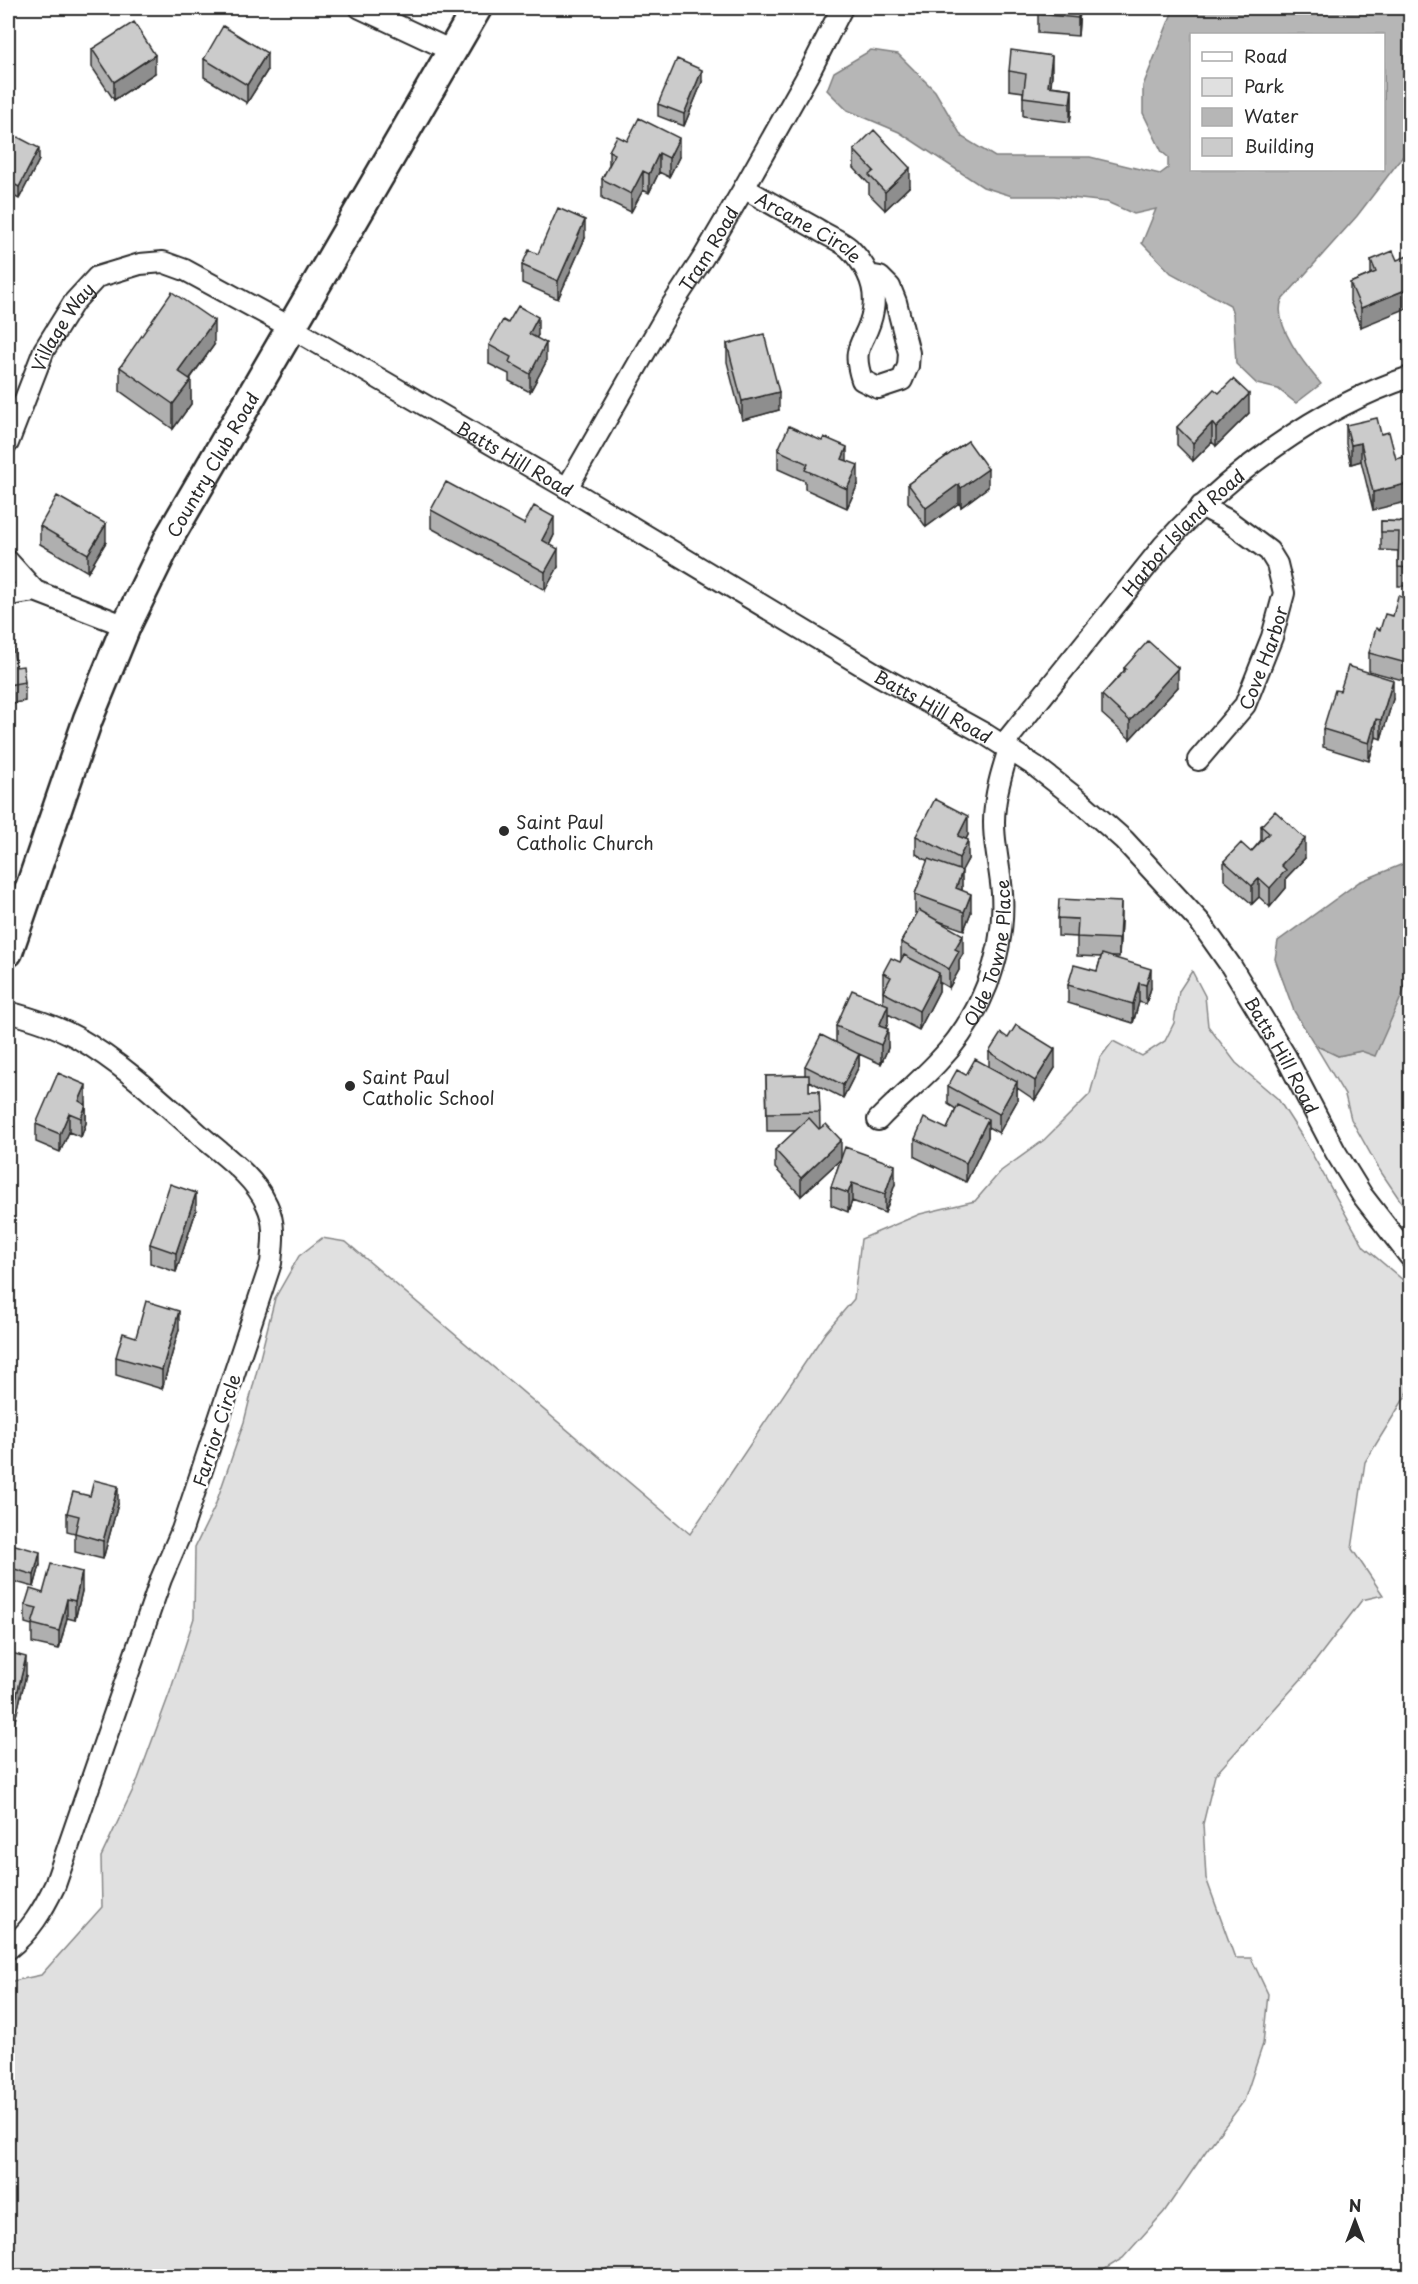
<svg xmlns="http://www.w3.org/2000/svg" width="1418" height="2284" viewBox="0 0 1418 2284" font-family="'Playpen Sans',sans-serif">
<rect width="100%" height="100%" fill="#fff"/>
<filter id="ink" filterUnits="userSpaceOnUse"><feTurbulence type="fractalNoise" baseFrequency=".0167" numOctaves="2"/><feDisplacementMap in="SourceGraphic" scale="12" xChannelSelector="R" yChannelSelector="G"/><feConvolveMatrix kernelMatrix="1 2 1 2 8 2 1 2 1" color-interpolation-filters="sRGB"/></filter>
<g filter="url(#ink)">
<path fill="#e0e0e0" stroke="#868686" stroke-width="1.5" d="M1410,966V1215L1379,1169L1351,1119L1345,1095L1315,1045L1338,1056L1361,1051L1402,995Z
M1192,971L1205,996L1208,1026L1236,1063L1278,1099L1303,1138L1364,1247L1410,1286V1389L1365,1462L1352,1549L1383,1595L1362,1600L1304,1676L1215,1775L1203,1824L1206,1878L1235,1958H1251L1268,1994L1263,2044L1244,2101L1206,2151L1164,2212L1123,2258L1094,2276H8V1982L41,1975L102,1907L101,1857L138,1779L170,1692L194,1618L195,1547L215,1506L244,1422L275,1298L299,1256L322,1238L346,1242L690,1534L825,1333L854,1299L861,1239L920,1214L975,1201L1001,1171L1044,1140L1090,1094L1100,1058L1113,1041L1142,1056L1165,1041L1174,1023L1179,991Z"/>
<path fill="#b6b6b6" stroke="#7e7e7e" stroke-width="1.5" fill-rule="evenodd" d="M1174,8H1410V147L1357,216L1282,300C1272,325 1306,366 1321,384L1296,403L1278,389L1257,384L1236,364L1233,314L1230,305L1171,273L1142,243L1156,209L1134,214L1107,202L1054,196H1012L983,187L899,132L847,110L827,90L834,72L871,50L898,54L935,91L962,137L995,157H1090L1160,174L1168,168V157L1162,152L1143,113V86ZM1192,34H1384V170H1192Z
M1410,861V966L1402,995L1375,1056L1361,1051L1338,1056L1315,1045L1294,1011L1275,959L1278,941L1359,882Z"/>
<g fill="none" stroke-linecap="round" stroke-linejoin="round">
<g stroke="#2b2b2b" stroke-width="24">
<g id="street">
<path d="M360,8L452,51"/>
<path id="s1" d="M744,188C768,202 792,215 817,229C826,235 840,240 849,248C866,265 877,286 873,310C868,343 849,342 862,380L878,388L902,380L908,366L909,353L896,302L890,287L880,277L869,275"/>
<path id="s2" d="M8,443L44,350L74,302L97,277L140,264L163,262L185,270L292,328L567,488L878,675L985,734L1035,766L1081,802L1124,840L1200,922L1231,966L1286,1057L1335,1151L1362,1195L1410,1257"/>
<path id="s3" d="M567,488L672,305L703,258L744,188L810,71L842,8"/>
<path d="M8,561L35,591"/>
<path d="M8,595L35,591L126,626"/>
<path id="s4" d="M1003,745L1163,546C1227,475 1318,407 1410,377"/>
<path id="s5" d="M1198,760L1245,705L1272,637L1284,593L1277,564L1269,551L1226,519L1201,506"/>
<path d="M8,1012C31,1018 54,1025 76,1037C122,1063 162,1101 201,1136C224,1156 254,1176 267,1205C276,1224 273,1243 271,1263L182,1530L161,1579L55,1885C43,1910 30,1932 8,1949"/>
<path id="s6" d="M878,1120C897,1100 918,1083 937,1063C980,1019 1006,955 1002,893C1000,865 991,835 995,807C997,787 1003,768 1009,749"/>
</g>
</g>
<g stroke="#2b2b2b" stroke-width="33">
<g id="secondary">
<path id="s7" d="M8,952L88,719L126,626L170,536L477,8"/>
</g>
</g>
<use href="#street" stroke="#fff" stroke-width="20"/>
<use href="#secondary" stroke="#fff" stroke-width="28"/>
</g>
<path fill="#afafaf" stroke="#2b2b2b" stroke-width="1.5" d="M1080,8L1078,36L1038,33V14Z
M92,49L155,73L114,100L92,67Z
M204,59L267,71L247,103L204,77Z
M1009,71L1052,74L1051,86L1072,89V107L1070,122L1023,116V92L1009,90Z
M702,82L684,126L658,116V104Z
M8,132L39,160L19,199L8,193Z
M627,141L679,157L669,177L659,172L649,193L643,190L631,212L602,198V179L609,166V151Z
M854,150L910,186L885,210L869,194V184L854,168Z
M585,238L558,299L522,283V265L538,254Z
M1371,260H1397L1361,327L1350,301V283L1371,274Z
M508,323L538,335L536,338L546,362L530,392L509,381V374L489,364V345Z
M727,344L779,410L742,420L727,362Z
M214,345L190,379L191,404L173,429L120,391V367Z
M1219,393L1249,413L1216,446L1212,442L1193,461L1177,445V427Z
M1346,425L1381,434L1373,510L1361,461L1351,464L1346,444Z
M968,441L988,487L961,507L959,503L926,527L908,502V484Z
M778,450L847,461L858,484L847,508L805,489V481L778,469Z
M431,510L524,524L554,535L550,544L558,567L545,590L431,528Z
M1381,521L1410,522V586H1398V551L1381,550Z
M40,526L106,542L88,572L40,544Z
M1410,599V682L1369,671V653L1380,630L1393,616Z
M8,634L16,667L25,682V701L8,704Z
M1124,668L1178,687L1130,739L1102,714V695L1124,671Z
M1393,699L1381,739L1376,737L1369,761L1323,747V729Z
M1261,826L1305,858L1286,878V888L1270,907L1259,897L1252,904L1224,880V861L1251,852L1261,840Z
M968,835L966,839L968,859L961,871L962,891L971,912L964,930L936,920L963,954L959,960V970L949,988L939,982V991L919,1030L888,1014V1023L886,1028L888,1048L881,1064L859,1054V1066L843,1098L809,1081V1091H819L820,1129L841,1158L895,1184L885,1213L852,1201L848,1212L831,1205V1187L841,1159L801,1196L775,1168V1150L796,1131H767L766,1076L805,1075V1066L836,1042V1026L883,1003V973L900,962L901,960V942L917,913H915V894L928,861L916,854V836Z
M1058,918L1121,921L1119,957H1111L1151,988L1146,1004L1139,1002L1133,1023L1068,1003V985L1097,971L1101,957L1077,956V937L1058,936Z
M989,1052L1055,1068L1035,1100L1017,1088V1101L999,1133L988,1127V1137L966,1182L915,1157V1139L947,1129L956,1109L948,1104V1086L966,1075L989,1067Z
M86,1103V1123L81,1137L69,1132L60,1152L36,1142V1124Z
M196,1211L176,1272L150,1263V1244Z
M179,1329L162,1389L116,1375V1357L136,1337Z
M118,1504L103,1559L75,1552V1533L67,1531V1513Z
M8,1543L40,1565L34,1587L8,1580Z
M82,1591L75,1620L67,1618L59,1649L32,1643V1625L25,1623V1605L43,1593Z
M8,1652L26,1675L9,1745H8Z"/>
<path fill="#8e8e8e" stroke="#2b2b2b" stroke-width="1.5" d="M1079,8H1080L1078,36V18Z
M267,53V71L247,103V85Z
M155,55V73L114,100V82Z
M1052,56V74L1049,101L1048,86Z
M702,70V82L684,126V114Z
M1072,89V107L1070,122V103Z
M679,138V157L669,177V158Z
M39,148V160L19,199V187Z
M659,153V172L649,193V174Z
M910,168V186L885,210V192Z
M643,171V190L631,212V194Z
M585,220V238L558,299V281Z
M1410,288V307L1361,327V308Z
M538,317V335L529,352V334Z
M214,321V345L178,395V371Z
M546,343V362L530,392V374Z
M191,380V404L173,429V404Z
M779,392V410L742,420V401Z
M1249,394V413L1216,446V428Z
M1212,423V442L1193,461V443Z
M1361,443V461L1351,464V445Z
M847,447V466L842,459Z
M858,465V484L847,508V489Z
M988,469V487L961,507V488Z
M1410,483V501L1373,510V492Z
M959,484V503L926,527V508Z
M554,517V535L542,558V540Z
M106,524V542L88,572V554Z
M558,549V567L545,590V572Z
M1178,668V687L1130,739V721Z
M1393,680V699L1381,739V720Z
M1376,719V737L1369,761V743Z
M968,816V835L958,854V836Z
M1305,839V858L1286,878V888L1270,907V888L1281,865Z
M968,840V859L959,876V858Z
M962,871V890L956,907V888Z
M1259,878V897L1252,904V886Z
M971,894V912L964,930V912Z
M1121,902V921L1119,957V939Z
M963,935V954L959,960V970L949,988V969L955,949Z
M1151,969V988L1146,1004V985Z
M939,973V991L919,1030V1011Z
M1139,983V1002L1133,1023V1004Z
M888,1005V1023L879,1044V1026Z
M888,1029V1048L881,1064V1045Z
M1055,1049V1068L1035,1100V1081Z
M859,1054V1066L843,1098V1085Z
M1017,1082V1101L999,1133V1114Z
M86,1085V1103L80,1118L79,1101Z
M86,1105V1123L81,1137V1118Z
M69,1113V1132L60,1152V1134Z
M988,1119V1137L966,1182V1163Z
M841,1140V1159L801,1196V1178Z
M895,1165V1184L885,1213V1194Z
M852,1183V1201L848,1212V1193Z
M196,1193V1211L176,1272V1253Z
M179,1311V1329L162,1389V1370Z
M118,1486V1504L103,1559V1541Z
M40,1552V1565L34,1587V1575Z
M82,1572V1591L75,1620V1601Z
M67,1599V1618L59,1649V1631Z
M26,1657V1675L9,1745V1727Z"/>
<path fill="#cbcbcb" stroke="#2b2b2b" stroke-width="1.5" d="M1039,8H1079L1078,18L1038,14Z
M134,22L155,55L114,82L92,49Z
M223,26L267,53L247,85L204,59Z
M1011,50L1052,56L1048,86L1072,89L1070,103L1023,97L1026,74L1009,71Z
M677,59L702,70L684,114L658,104Z
M639,118L679,138L669,158L659,153L649,174L643,171L631,194L602,179L615,154L609,151L617,136L627,141Z
M874,130L910,168L885,192L869,175L874,171L854,150Z
M8,132L39,148L19,187L8,181Z
M558,208L585,220L558,281L522,265L529,250L538,254Z
M1393,251L1397,260L1408,256L1410,261V288L1361,308L1350,283L1376,272L1371,260Z
M172,292L214,321L178,371L191,380L173,404L120,367Z
M518,306L538,317L529,334L546,343L530,374L509,362L511,357L489,345L503,320L508,323Z
M764,334L779,392L742,401L727,344Z
M1233,379L1249,394L1216,428L1212,423L1193,443L1177,427L1214,389L1219,393Z
M1377,418L1381,434L1389,432L1396,459L1408,456L1410,468V483L1373,492L1361,443L1351,445L1346,425Z
M789,426L822,441L824,437L847,447L842,459L858,465L847,489L805,470L808,464L778,450Z
M968,441L988,469L961,488L959,484L926,508L908,484Z
M446,482L524,524L534,506L554,517L542,540L558,549L545,572L431,510Z
M57,496L106,524L88,554L40,526Z
M1381,521L1410,522V568L1398,567L1399,532H1381Z
M1398,596L1410,599V664L1369,653L1376,628L1380,630L1385,614L1393,616Z
M8,634H11L16,667L23,666L25,682L8,685Z
M1148,641L1178,668L1130,721L1102,695L1126,669L1124,668Z
M1348,666L1393,680L1381,720L1376,719L1369,743L1323,729L1335,690L1340,691Z
M935,799L968,816L958,836L968,840L959,858L916,836Z
M1275,811L1305,839L1281,865L1286,870L1270,888L1259,878L1252,886L1224,861L1241,843L1251,852L1269,833L1261,826Z
M928,859L962,871L956,888L971,894L964,912L915,894Z
M1059,899L1121,902L1119,939L1077,937L1078,919L1058,918Z
M919,910L963,935L955,949L959,951L949,969L901,942Z
M1102,954L1151,969L1146,985L1139,983L1133,1004L1068,985L1074,965L1097,971Z
M904,955L939,973L919,1011L883,992L891,977L883,973L891,958L900,962Z
M852,990L888,1005L879,1026L888,1029L881,1045L836,1026Z
M1016,1025L1055,1049L1035,1081L989,1052L1001,1033L1008,1038Z
M821,1035L859,1054L843,1085L805,1066Z
M975,1059L1017,1082L999,1114L948,1086L957,1070L966,1075Z
M58,1073L86,1085L79,1101L86,1105L81,1118L69,1113L60,1134L36,1124Z
M809,1075V1091H819L820,1112L767,1113L766,1076Z
M958,1105L988,1119L966,1163L915,1139L924,1118L947,1129Z
M809,1118L819,1129L826,1124L841,1140L801,1178L775,1150Z
M845,1147L895,1165L885,1194L852,1183L848,1193L831,1187Z
M170,1184L196,1193L176,1253L150,1244Z
M146,1301L179,1311L162,1370L116,1357L123,1333L136,1337Z
M94,1480L118,1486L103,1541L75,1533L79,1516L67,1513L73,1492L90,1496Z
M8,1543L40,1552L34,1575L8,1567Z
M51,1564L82,1572L75,1601L67,1599L59,1631L32,1624L37,1608L25,1605L30,1589L43,1593Z
M8,1652L26,1657L9,1727H8Z"/>
</g>
<g fill="#2b2b2b" stroke="#fff" stroke-width="2">
<circle cx="504" cy="831" r="6"/>
<circle cx="350" cy="1086" r="6"/>
</g>
<g text-anchor="middle" dominant-baseline="central" stroke-width="5" stroke-linejoin="round" paint-order="stroke">
<g font-size="18" fill="#2b2b2b" stroke="#fff">
<text stroke="none"><textPath href="#s1" startOffset="76">Arcane Circle</textPath></text>
<text stroke="none"><textPath href="#s3" startOffset="278">Tram Road</textPath></text>
<text stroke="none"><textPath href="#s2" startOffset="129">Village Way</textPath></text>
<text stroke="none"><textPath href="#s2" startOffset="662">Batts Hill Road</textPath></text>
<text stroke="none"><textPath href="#s7" startOffset="530">Country Club Road</textPath></text>
<text stroke="none"><textPath href="#s4" startOffset="279">Harbor Island Road</textPath></text>
<text stroke="none"><textPath href="#s5" startOffset="123">Cove Harbor</textPath></text>
<text stroke="none"><textPath href="#s2" startOffset="1148">Batts Hill Road</textPath></text>
<text stroke="none"><textPath href="#s6" startOffset="207">Olde Towne Place</textPath></text>
<text stroke="none"><textPath href="#s2" startOffset="1650">Batts Hill Road</textPath></text>
<text transform="translate(216 1430) rotate(-72)">Farrior Circle</text>
</g>
<g font-size="18" fill="#2b2b2b" stroke="#fff" text-anchor="start">
<text x="516" y="821">Saint Paul<tspan x="516" dy="21">Catholic Church</tspan></text>
<text x="362" y="1076">Saint Paul<tspan x="362" dy="21">Catholic School</tspan></text>
</g>
</g>
<rect width="1418" height="2284" fill="none" stroke="#fff" stroke-width="30"/>
<rect x="15" y="15" width="1388" height="2254" fill="none" stroke="#2b2b2b" stroke-width="2" filter="url(#ink)"/>
<rect x="1190" y="33" width="195" height="138" fill="#ffffff" stroke="#aaaaaa" stroke-width="1.5"/>
<rect x="1202" y="52" width="30" height="9" fill="#ffffff" stroke="#aaaaaa" stroke-width="1.5"/>
<text x="1244" y="63" font-size="18" fill="#2b2b2b">Road</text>
<rect x="1202" y="78" width="30" height="18" fill="#e0e0e0" stroke="#aaaaaa" stroke-width="1.5"/>
<text x="1244" y="93" font-size="18" fill="#2b2b2b">Park</text>
<rect x="1202" y="108" width="30" height="18" fill="#b6b6b6" stroke="#aaaaaa" stroke-width="1.5"/>
<text x="1244" y="123" font-size="18" fill="#2b2b2b">Water</text>
<rect x="1202" y="138" width="30" height="18" fill="#cbcbcb" stroke="#aaaaaa" stroke-width="1.5"/>
<text x="1244" y="153" font-size="18" fill="#2b2b2b">Building</text>
<g transform="translate(1355 2221)" stroke="#ffffff" stroke-width="4.5" paint-order="stroke">
<path d="M0-4.5L10 22L0 15L-10 22Z" fill="#2b2b2b"/>
<text y="-9" font-size="16" font-weight="bold" text-anchor="middle" fill="#2b2b2b">N</text>
</g>
</svg>
